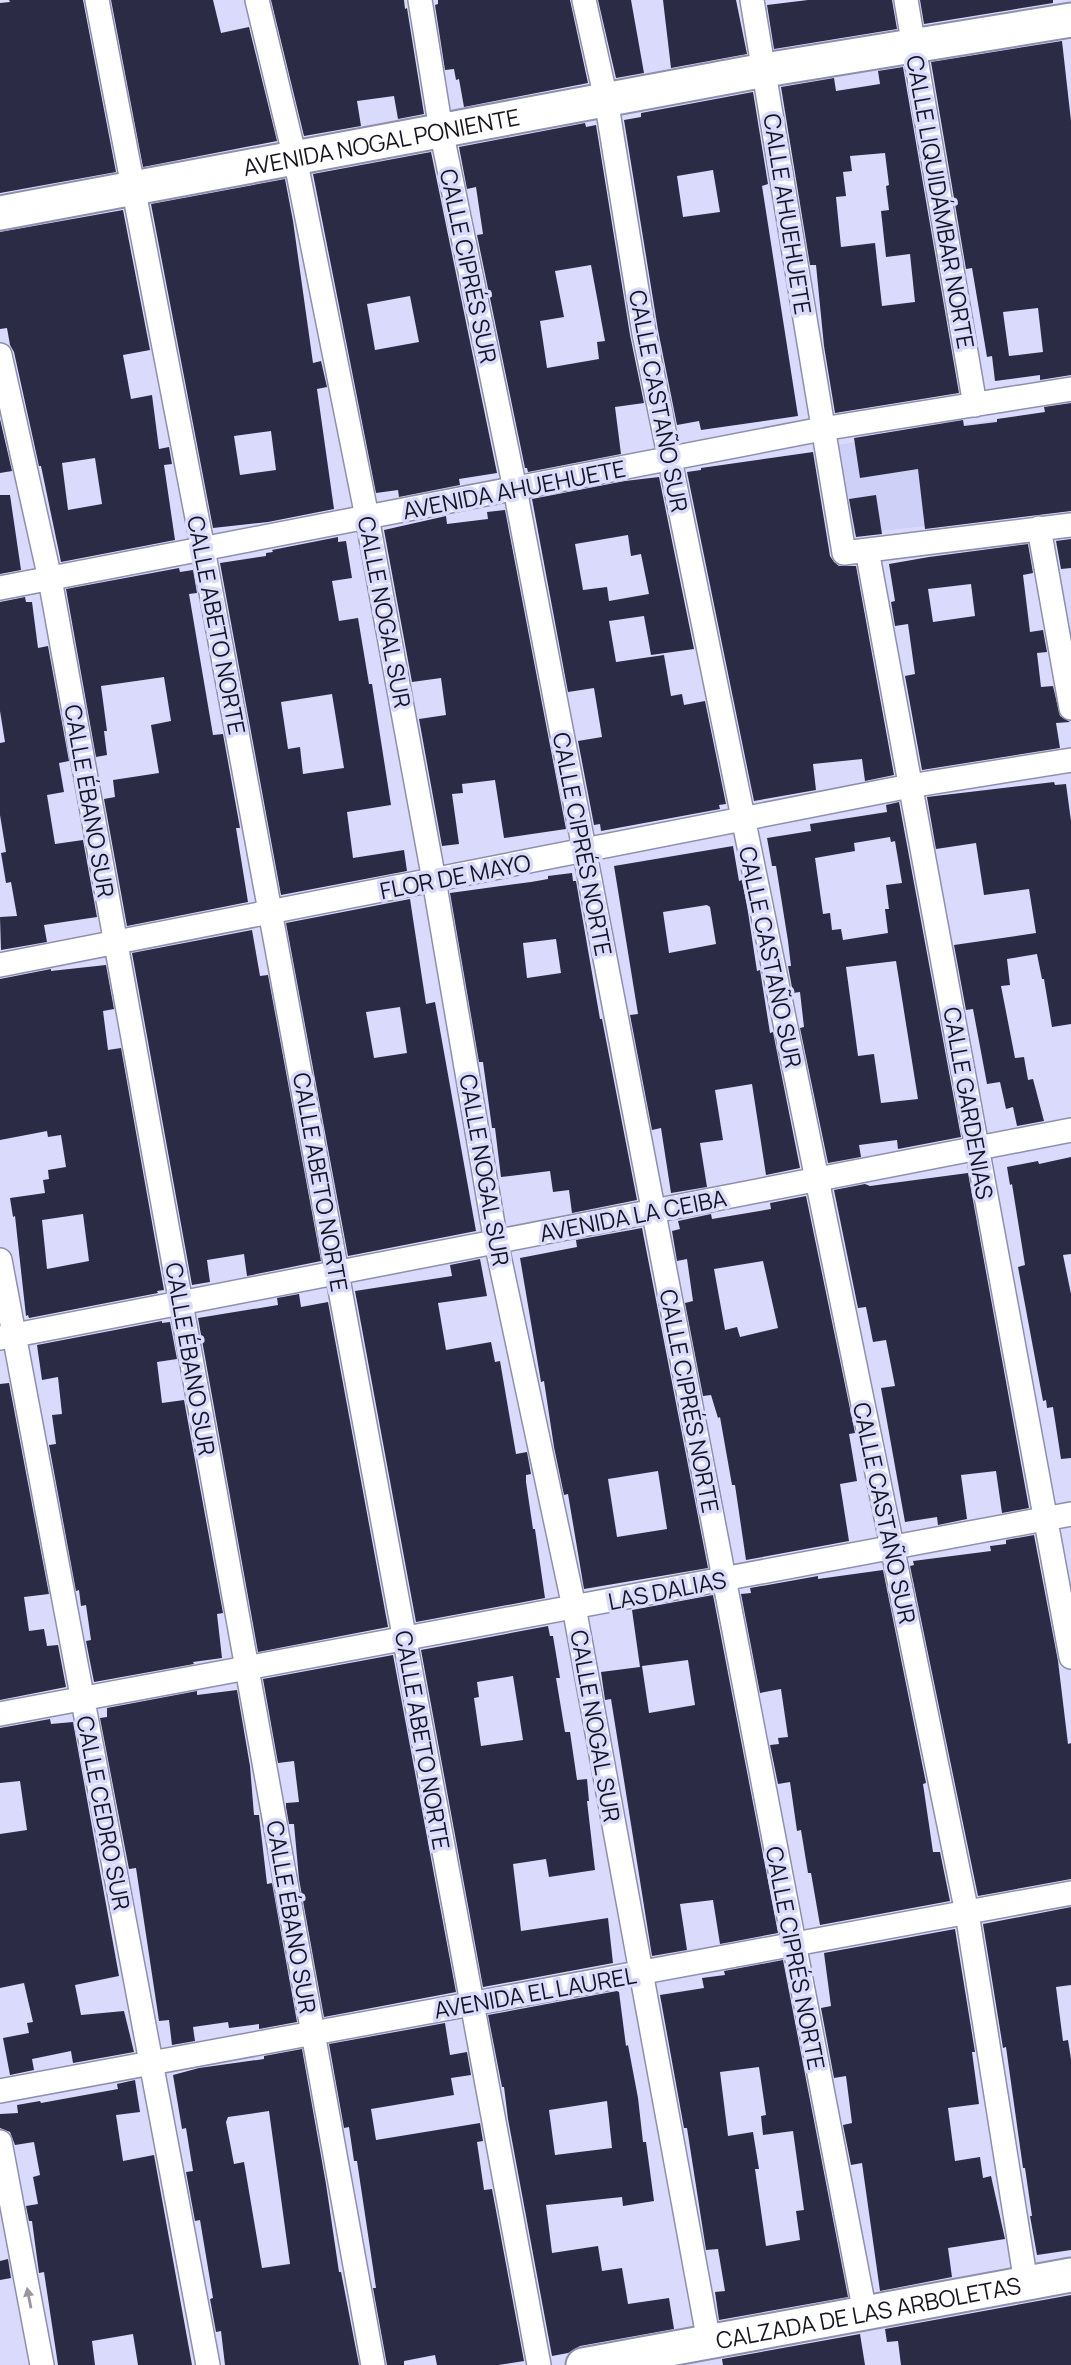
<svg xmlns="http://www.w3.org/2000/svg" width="1071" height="2365" viewBox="0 0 1071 2365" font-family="Manrope,sans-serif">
<rect width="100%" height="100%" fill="#dadbfc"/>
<path fill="#cfd0f8" d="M1071,408V511L852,534L836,445Z"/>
<path fill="#2c2b45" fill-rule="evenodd" d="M9,0H83L116,172L0,193V3L10,2Z
M111,0H213L221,33L249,27L277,141L143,167Z
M271,0H404L405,9L407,8L424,114L398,119L394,96L357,101L361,126L304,136Z
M438,0H570L588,83L464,107L459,79L456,80L454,69L445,70L435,5L438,4Z
M598,0H631L644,73L616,78Z
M663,0H736L747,54L671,68Z
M808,0H892L897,29L774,49L767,5Z
M920,0H1053V3L924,24Z
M1062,41L1071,121V375L1040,380V375L995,381L992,356L987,357L972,268L966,269L931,62ZM1038,308L1043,352L1009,356L1003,312Z
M903,67L959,393L835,413L824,346L816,265H810L781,87L834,78L836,91L880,84L878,71ZM885,153L889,185L886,186L889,210L881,211L886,257L910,254L915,302L882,306L875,243L841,247L836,197L846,196L843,172L852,171L850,156Z
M753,92L768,184L762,186L798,416L701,430L699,421L677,425L658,330L624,120L641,117V113ZM713,170L720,212L683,217L677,176Z
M585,123L586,127L596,125L630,335L644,403L615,407L621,454L528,472L527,468H525L477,235L483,234L476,187L467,189L459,147ZM591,265L605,341L597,342L599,359L547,368L540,321L564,317L555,271Z
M431,152L497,473L459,479L460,485L399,497L398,490L376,493L313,174ZM410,296L419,342L375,350L367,304Z
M285,179L293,221L313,363L321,361L327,387L317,389L334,509L268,522L213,528L151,204ZM271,431L276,470L240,475L234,436Z
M123,210L150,350L123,355L131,399L152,395L159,449L169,447L172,464L164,465L175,540L61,562L41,466H39L14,352L10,345L7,328L0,329V232ZM95,458L102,504L68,510L62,463Z
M1071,403V511L925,529L918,469L860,478L854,438L963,420L964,426L997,422V419L1045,412L1044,407Z
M0,419L12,471L0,473Z
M813,452L830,556L834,562L839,566H856L894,775L865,781L862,759L813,764L816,790L754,801L687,472L701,470V468Z
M659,477L694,649L651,655L644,616L609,621L616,662L664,655L671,696L682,694L684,705L705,701L726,804L719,805L720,809L601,831L600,824L594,825L578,741L602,737L594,688L568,692L532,499L625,481ZM628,535L631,556L641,554L649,594L609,601L607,587L583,590L575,544Z
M0,495H10L21,570L0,574Z
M876,495L882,534L856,537L849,499Z
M505,510L566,829L504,838L495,780L462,784L463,793L452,794L459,844L442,846L419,719L446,715L441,678L412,682L384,530L446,516L447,524L488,519L487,512Z
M338,537V542L346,541L352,578L332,581L339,621L358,618L369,684H372L391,805L347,812L353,858L404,850L407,871L281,895L220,563L266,556V553L273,552L272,550ZM332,694L344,768L303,774L300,747L288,749L281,702Z
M1071,539V568L1061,569L1056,541Z
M1028,544L1033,573L1023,575L1030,632L1043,630L1047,652L1037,653L1041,687L1053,686L1060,716L1070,722L1056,723L1060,748L922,770L905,676L915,674L908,624L895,626L891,602L895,601L889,564L929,557ZM971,584L975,616L933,622L928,589Z
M179,568L180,572L193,570L197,593L189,594L213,735L223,734L240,828H236L248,902L127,926L104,799L115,797L113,780L159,773L151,725L171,721L164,677L101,686L107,731H104L107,755L96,757L66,589Z
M25,597L26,602H32L38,648L48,646L69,761L59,763L64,792L47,795L55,844L83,840L97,917L44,925L47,942L1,950L0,917L17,916L11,882L6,883L1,853L6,852L0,815V743L5,742L0,711V602Z
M1054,782L1055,785L1066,784L1071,821V1024L1052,1027L1044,979H1042L1037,954L1007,959L1010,985L1001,986L1015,1058L1024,1057L1028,1080L1033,1079L1044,1121L1017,1126L1013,1107L1006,1109L1000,1082L987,1084L973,1009L966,1010L954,945L1036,933L1029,889L984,895L976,843L936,849L927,797Z
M899,802L961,1137L898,1149L897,1140L859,1145L861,1157L828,1163L800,1028L804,1027L800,992L793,993L788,966H791L788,941L776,866H772L767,838L811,831L810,824L887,812L886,805ZM890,837L891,842L895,841L902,883L886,885L889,909H885L888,933L843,940L841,929L832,930L830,913L823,914L815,858L855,851L854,843ZM896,961L918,1099L881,1103L874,1054L858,1056L846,967Z
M733,846L739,881L742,880L748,912L757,971L760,970L770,1033L773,1032L800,1168L766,1175L752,1084L715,1090L723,1140L700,1143L707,1187L671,1193L661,1128L652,1130L630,1015L638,1014L614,866ZM707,905L710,907L716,944L669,953L663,912Z
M572,873L573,881H576L600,1019H602L637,1200L572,1213L569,1190L553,1192L550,1171L501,1177L495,1128H492L483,1062H479L450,893L531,882L548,879V876ZM556,939L561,973L527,978L523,943Z
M410,899L426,1004L435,1002L476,1231L348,1256L286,923ZM400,1007L407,1053L374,1058L366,1012Z
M252,930L260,976L268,975L321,1261L247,1276L244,1254L207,1260L210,1282L192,1285L132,953Z
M106,965L114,1009L103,1011L108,1050L121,1048L164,1290L157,1291L158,1293L29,1318L28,1315L26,1316L15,1216L13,1217L10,1198L45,1193L43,1180L49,1179L48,1170L66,1167L61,1135L48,1137L47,1131L0,1140V979L51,969V971ZM83,1214L89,1261L47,1269L42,1220Z
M1071,1157V1254L1063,1255L1071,1294V1458L1061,1459L1053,1407L1047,1408L1046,1400L1043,1401L1018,1267L1025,1265L1012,1184L1010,1185L1007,1167L1038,1161L1039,1164Z
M968,1173L1029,1508L1002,1513L996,1471L961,1475L967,1519L938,1525L937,1517L905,1522L881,1388L895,1386L886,1340L873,1342L866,1307L858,1308L834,1190L865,1184L870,1186Z
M806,1196L855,1433L849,1434L857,1481L840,1484L849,1541L746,1560L735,1485H732L720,1417L718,1418L711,1395L703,1396L685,1303L693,1301L687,1259L677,1261L672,1231L680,1229L678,1221L711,1214L712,1219L771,1209L770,1203ZM763,1261L778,1328L740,1337L737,1327L725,1330L714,1269Z
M642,1228L708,1568L584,1589L568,1494L564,1495L554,1447L544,1381L541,1382L520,1258L577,1247L576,1240ZM658,1471L667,1529L617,1537L608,1479Z
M480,1259L487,1296L438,1303L446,1350L491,1342L495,1362L500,1361L516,1454L527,1452L531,1474L526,1475V1482L533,1529H535L545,1598L416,1622L355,1291L452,1276L450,1265Z
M299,1294L301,1307L328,1302L388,1627L258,1652L198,1318L278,1305L277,1298Z
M162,1321V1323L170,1322L177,1359L157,1362L162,1403L184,1400L223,1613L217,1614L222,1658L193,1662L194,1664L94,1682L86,1641L91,1640L86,1605L81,1606L79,1590L76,1591L49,1445L56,1444L52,1415L62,1414L58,1377L42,1380L37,1345Z
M9,1383L49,1594L24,1597L29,1631L44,1629L47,1646L58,1645L66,1687L0,1700V1384Z
M1034,1535L1058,1661L1068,1744L1071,1743V1879L978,1896L910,1566L914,1565L913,1561L991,1551L990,1546L1006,1544V1540Z
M883,1570L926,1783L923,1784L933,1852H940L950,1901L820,1925L811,1873H808L801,1830L797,1831L790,1782L778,1784L770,1745L779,1744L778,1738L788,1737L781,1689L760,1693L741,1594L751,1593L750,1588L818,1576V1579Z
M713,1595L778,1933L720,1944L713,1900L680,1904L687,1950L652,1956L611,1699L605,1700L601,1672L640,1667L632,1610ZM688,1660L695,1705L649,1713L642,1666Z
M548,1626L550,1636H553L560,1678H556L565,1732H570L577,1780L587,1779L589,1801H587L595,1870L549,1877L546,1859L513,1864L521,1931L608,1918L613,1963L483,1987L421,1650ZM513,1676L523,1740L481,1746L474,1698L479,1697L477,1682Z
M393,1655L456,1992L324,2017L299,1879L294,1824H289L286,1807V1803L299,1802L294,1761L278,1763L263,1679Z
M237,1690L250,1766L254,1815H259L267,1884L272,1883L297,2022L259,2029V2024L229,2028L228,2022L193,2027L195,2041L172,2045L169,2020L159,2021L136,1868L129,1869L100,1718L107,1717V1708L197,1691V1695Z
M50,1719L51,1724L73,1722L119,1976L75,1985L81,2015L124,2011L134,2052L73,2063L71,2051L32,2059L34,2070L10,2075L3,2038L29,2033L27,2023L33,2022L24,1983L0,1988V1834L27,1830L20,1781L0,1783V1728Z
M1071,1907V1985L1056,1987L1063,2041L1068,2040L1071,2059V2250L1037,2255L1030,2216H1032L1025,2168H1023L1006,2047L1003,2048L983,1924Z
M955,1929L975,2052H972L979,2104L948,2108L955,2161L980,2157L983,2178L991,2176L1005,2239L948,2248L952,2277L880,2291L862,2163L851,2165L843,2125L852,2123L846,2076L834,2078L821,2008L831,2006L824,1953Z
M783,1960L848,2297L719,2320L715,2292L725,2291L718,2249L706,2250L687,2128H684L660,1995L704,1988L702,1978L725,1975L724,1971ZM759,2067L766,2115L761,2116L763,2135L793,2131L804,2210L796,2211L800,2240L766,2246L755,2169H759L753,2132L728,2136L720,2072Z
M617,1991L619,1992L626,2046L628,2045L638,2098L643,2142H646L654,2201L623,2206L622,2197L546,2205L552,2253L598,2246L602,2271L622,2268L628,2304L669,2298L674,2329L580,2346L568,2353L552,2356L508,2119L504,2087H502L488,2015ZM607,2101L612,2148L555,2155L549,2110Z
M445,2023L450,2055L467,2052L471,2075L451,2078L454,2095L371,2109L376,2140L480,2123L483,2141L477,2142L484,2190L492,2189L524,2361L498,2365H437L435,2355L404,2361V2365H387L373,2288H376L357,2161H354L349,2127L344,2128L329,2044Z
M302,2049L326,2184L339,2272H341L359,2365H225L221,2331L216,2332L210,2299L213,2298L200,2220L195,2221L186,2172L193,2171L186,2128L182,2129L173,2075L199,2068L264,2059V2056ZM269,2111L290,2264L262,2268L244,2162L234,2164L226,2122L228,2117Z
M135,2080L140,2112L116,2115L123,2161L154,2155L192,2365H138L133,2334L92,2341L95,2365H58L44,2272L39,2273L32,2221H29L26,2206L38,2204L33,2177L40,2175L34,2142L15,2145L10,2132L0,2128V2114L18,2113L17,2105L40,2101L41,2103L118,2089L117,2084Z
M8,2259L11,2278L0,2280V2261Z
M1071,2295V2365H901L898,2341L887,2342L885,2329Z
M860,2334L865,2365H723L722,2359Z"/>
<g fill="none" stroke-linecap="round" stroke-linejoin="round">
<g stroke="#8e8fad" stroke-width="26">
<path id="street" d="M97,0L203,549L539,2365
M257,0L295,158L367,517L434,880L496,1242L574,1607L709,2342
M420,0L441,130L515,489L865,2313
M584,0L606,99L644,333L967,1913L1026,2283
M752,0L844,553L1071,525
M906,0L975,405
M0,355L50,579L373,2365
M1039,528L1071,708
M867,550L1071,1657
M0,588L822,429L1071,389
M0,965L910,786L1071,760
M0,1260L208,2365
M0,1338L1071,1130
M0,1714L1071,1514
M0,2091L1071,1893
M0,2142L42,2365"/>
</g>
<g stroke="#8e8fad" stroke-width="37">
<g id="secondary">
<path id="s1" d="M0,213L765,70L1071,20"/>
<path id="s2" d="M583,2365L1071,2275"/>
</g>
</g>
<use href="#street" stroke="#fff" stroke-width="23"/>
<use href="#secondary" stroke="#fff" stroke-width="33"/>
</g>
<defs><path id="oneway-solid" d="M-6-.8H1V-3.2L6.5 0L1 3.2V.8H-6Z" transform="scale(1.75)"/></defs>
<use fill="#96969b" href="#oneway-solid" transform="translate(29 2298) rotate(-101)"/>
<g text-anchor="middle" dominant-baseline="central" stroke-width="7" stroke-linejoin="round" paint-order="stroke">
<g font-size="23" fill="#161621" stroke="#dadbfc">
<text stroke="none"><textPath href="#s1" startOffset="388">AVENIDA NOGAL PONIENTE</textPath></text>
<text transform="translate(941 202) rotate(80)">CALLE LIQUIDÁMBAR NORTE</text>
<text transform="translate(788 214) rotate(81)">CALLE AHUEHUETE</text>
<text transform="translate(469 266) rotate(78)">CALLE CIPRÉS SUR</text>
<text transform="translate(659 401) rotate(79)">CALLE CASTAÑO SUR</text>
<text transform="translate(514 489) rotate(-11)">AVENIDA AHUEHUETE</text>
<text transform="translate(385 612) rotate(79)">CALLE NOGAL SUR</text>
<text transform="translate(217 625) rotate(79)">CALLE ABETO NORTE</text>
<text transform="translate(90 801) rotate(80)">CALLE ÉBANO SUR</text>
<text transform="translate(583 844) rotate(79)">CALLE CIPRÉS NORTE</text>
<text transform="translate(455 876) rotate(-11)">FLOR DE MAYO</text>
<text transform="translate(771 957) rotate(78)">CALLE CASTAÑO SUR</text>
<text transform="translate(969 1103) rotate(80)">CALLE GARDENIAS</text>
<text transform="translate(485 1170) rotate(80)">CALLE NOGAL SUR</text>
<text transform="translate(321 1182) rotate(80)">CALLE ABETO NORTE</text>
<text transform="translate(633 1215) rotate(-11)">AVENIDA LA CEIBA</text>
<text transform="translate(191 1359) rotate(80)">CALLE ÉBANO SUR</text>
<text transform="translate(690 1401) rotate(79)">CALLE CIPRÉS NORTE</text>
<text transform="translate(885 1513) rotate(78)">CALLE CASTAÑO SUR</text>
<text transform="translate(667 1590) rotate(-11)">LAS DALIAS</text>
<text transform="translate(596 1726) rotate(80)">CALLE NOGAL SUR</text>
<text transform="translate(423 1740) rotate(80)">CALLE ABETO NORTE</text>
<text transform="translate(104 1813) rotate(79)">CALLE CEDRO SUR</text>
<text transform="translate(292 1917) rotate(80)">CALLE ÉBANO SUR</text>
<text transform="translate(796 1958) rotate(79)">CALLE CIPRÉS NORTE</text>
<text transform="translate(535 1992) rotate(-10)">AVENIDA EL LAUREL</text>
<text stroke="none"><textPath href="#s2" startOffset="290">CALZADA DE LAS ARBOLETAS</textPath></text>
</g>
</g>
</svg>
